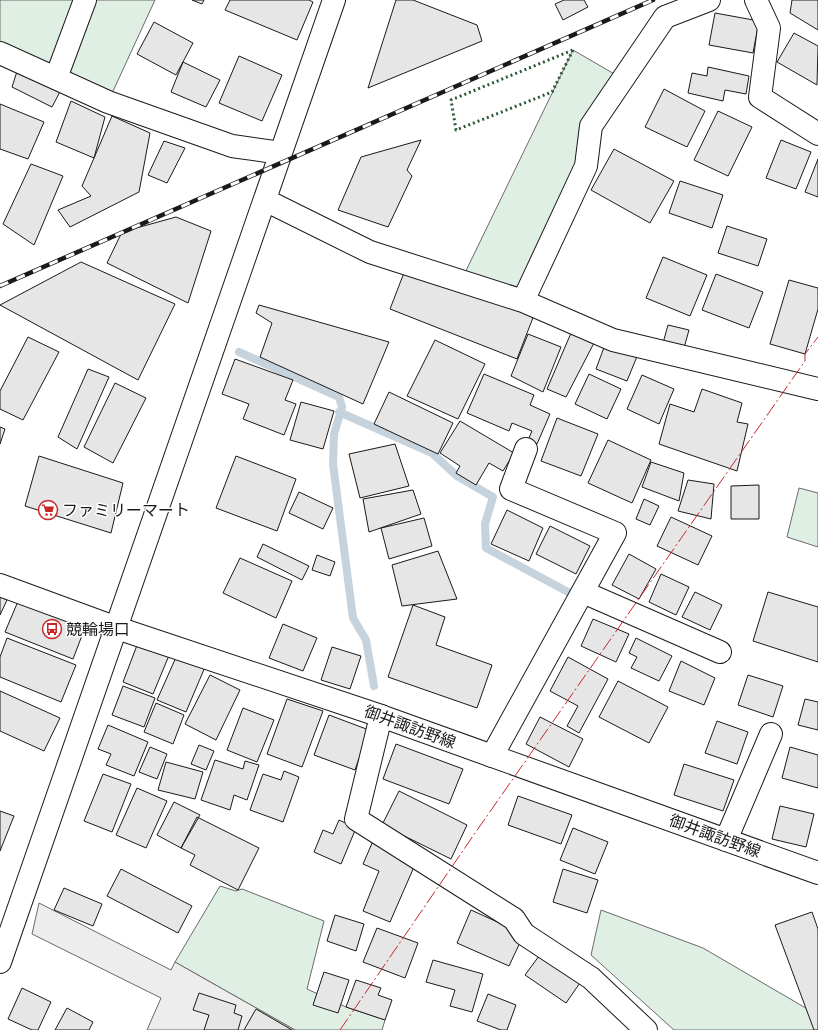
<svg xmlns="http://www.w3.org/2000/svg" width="818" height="1030" viewBox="0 0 818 1030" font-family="'Zilla Slab','Noto Sans JP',serif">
<rect width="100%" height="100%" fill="#fff"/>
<path fill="#e0efe3" stroke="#6a6a6a" d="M0,0H155L108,102L0,53Z
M573,50L623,79L523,301L461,281Z
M799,488L818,493V547L787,537Z
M220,886L236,891L242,889L324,921L307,989L346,1007L385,1020L382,1030H295L175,962Z
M601,910L703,948L816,1014L818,1030H674L591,955Z"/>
<path fill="#ededed" stroke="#6a6a6a" d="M39,903L171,970L175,962L295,1030H147L161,998L32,934Z"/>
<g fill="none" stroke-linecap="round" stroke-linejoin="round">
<path stroke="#c6d2dc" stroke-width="8" d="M239,352L339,397L342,407L334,434L333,464L353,618L366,640L374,686
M339,412L432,453L457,476L493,497L485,524L486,548L568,592"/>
</g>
<path fill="#e6e6e6" stroke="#1a1a1a" d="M192,0H204L202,4Z
M230,0H309L313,2L297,40L225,10Z
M396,0H413L477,25L482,41L368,88Z
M564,0H584L588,7L563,20L555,4Z
M792,0H818V30L790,13Z
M715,13L759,21L753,53L709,45Z
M154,22L193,43L176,75L137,54Z
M794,33L818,46L817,85L777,62Z
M239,56L282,75L262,121L219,103Z
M20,62L65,82L52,107L12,87Z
M183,62L220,80L206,107L171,92Z
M708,67L749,76L746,94L725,90L723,101L688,93L692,73L707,76Z
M664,89L705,111L687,147L645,127Z
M71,101L105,117L94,158L56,142Z
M0,104L44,122L28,159L0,149Z
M718,111L752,127L728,176L694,160Z
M112,116L150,133L139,192L70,227L58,210L91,196L82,186Z
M421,140L407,170L412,176L388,227L338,210L361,157Z
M781,140L811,152L796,189L766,178Z
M164,141L185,148L167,183L148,175Z
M614,149L674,181L650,223L591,190Z
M818,159V197L805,192Z
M31,164L63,176L34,245L3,224Z
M680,181L723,195L712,228L669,213Z
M176,217L211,231L188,303L107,263L122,232Z
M727,226L767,239L758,266L718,253Z
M663,257L707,275L690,316L646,298Z
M81,262L175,304L138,380L0,305Z
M407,265L534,315L517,359L390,309Z
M716,274L763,292L749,328L702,310Z
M789,280L818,288V309L805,354L770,344Z
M259,305L389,342L363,404L260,357L272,323L256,313Z
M668,325L689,330L684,348L663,343Z
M571,333L595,341L566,397L547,389Z
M528,334L561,347L543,392L511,376Z
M28,337L59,352L23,420L0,409V391Z
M435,340L485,364L458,419L407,396Z
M606,342L638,354L627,381L596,369Z
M235,359L293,380L285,400L296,404L284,435L243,419L249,404L222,394Z
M88,369L109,377L77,449L58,437Z
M484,374L534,395L530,405L550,414L537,444L528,440L532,431L512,423L509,431L467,413Z
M589,374L621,389L607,419L575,404Z
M642,375L674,389L659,424L627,409Z
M115,383L146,398L113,463L84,447Z
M702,389L742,403L737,422L748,424L737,471L659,444L670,404L694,412Z
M389,392L453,423L438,454L374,424Z
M301,402L334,411L323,449L290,440Z
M557,418L598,434L581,476L541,461Z
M460,421L514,453L503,471L489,463L476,485L456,473L460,466L440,453Z
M0,427L5,429L0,444Z
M608,440L651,460L632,503L588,483Z
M395,444L409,486L360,498L349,454Z
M39,456L123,483L111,533L25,506Z
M236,456L296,479L277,531L216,508Z
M651,462L684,473L679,501L642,487Z
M688,480L714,484L711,519L678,511Z
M759,485V519H731V486Z
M413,490L421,514L369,532L363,499Z
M299,492L333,508L323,529L289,513Z
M644,499L659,506L650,525L636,519Z
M507,510L543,528L529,561L491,544Z
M671,517L712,536L698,565L657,546Z
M424,518L432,546L389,559L381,528Z
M550,526L590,546L576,574L536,554Z
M263,544L309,566L302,580L257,557Z
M438,551L457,599L402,606L392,565Z
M629,554L656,569L639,599L612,585Z
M317,555L335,562L330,576L312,570Z
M240,558L292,581L276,618L223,593Z
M661,574L689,587L676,615L649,602Z
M695,592L722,605L710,630L682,617Z
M768,592L818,607V662L753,641Z
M0,597L7,600L0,615Z
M19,599L86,625L73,659L5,632Z
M413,605L445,617L436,645L492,665L477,708L388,677Z
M593,619L629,634L616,662L581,646Z
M283,624L317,638L303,671L269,658Z
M7,638L76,665L61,702L0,677V657Z
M636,638L672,656L659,681L631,668L637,657L629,653Z
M139,640L170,653L153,694L123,682Z
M332,647L361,656L350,689L321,680Z
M177,655L205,667L186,712L157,700Z
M568,657L608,679L579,733L567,726L578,706L550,691Z
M681,661L715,678L704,705L669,691Z
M210,675L240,690L216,740L185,724Z
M748,675L783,686L773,717L738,705Z
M618,681L668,707L649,743L599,717Z
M123,686L155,698L144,727L112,715Z
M0,691L60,718L44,751L0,731Z
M287,699L323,711L302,767L267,754Z
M805,699L818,702V730L798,725Z
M156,703L184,715L173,744L144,732Z
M243,708L274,720L257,762L227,750Z
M329,715L369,730L355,770L314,755Z
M540,717L583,739L569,767L526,744Z
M717,721L748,732L737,764L705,753Z
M108,725L148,742L134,776L106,765L111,754L98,749Z
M396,744L463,769L449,804L383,779Z
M199,745L214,751L206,770L191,764Z
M150,747L167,754L157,779L139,772Z
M790,747L818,755V788L782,778Z
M215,760L243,769L245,761L259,765L247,800L234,795L230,810L201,800Z
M166,762L203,772L195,799L158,790Z
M684,764L734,780L723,811L674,795Z
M284,771L299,777L283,822L250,810L263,774L281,780Z
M103,774L131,784L112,832L84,821Z
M137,788L167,801L146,848L116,835Z
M399,791L467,825L451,859L382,825Z
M518,796L572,815L561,844L508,825Z
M174,802L200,815L181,848L157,835Z
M780,806L814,814L806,847L772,839Z
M0,811L14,816L0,851Z
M197,817L259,848L238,890L190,865L195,855L181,848Z
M339,820L356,828L341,864L314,852L323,830L333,834Z
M573,828L608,842L595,874L560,860Z
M373,841L417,860L390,922L363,911L379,871L363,864Z
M121,869L192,906L178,933L107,896Z
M563,869L598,880L587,913L553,902Z
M64,888L102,904L93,926L54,910Z
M471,910L524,934L509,966L457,943Z
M812,912L818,929V1030H814L775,925Z
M335,915L364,924L356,951L327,941Z
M377,928L418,943L405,978L363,962Z
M542,952L582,980L566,1003L525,975Z
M433,960L483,974L472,1012L450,1006L455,990L426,982Z
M324,972L349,980L338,1013L313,1005Z
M356,980L381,988L378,995L392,1000L385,1020L346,1007Z
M22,988L51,1002L38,1030H32L8,1019Z
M199,993L236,1005L234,1013L242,1016L238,1030H204L209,1015L193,1010Z
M488,994L516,1005L507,1030H501L477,1021Z
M67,1008L93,1022L89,1030H55Z
M256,1009L292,1030H244Z"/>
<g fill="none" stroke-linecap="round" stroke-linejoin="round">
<g stroke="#1a1a1a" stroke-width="24">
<path id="minor" d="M756,0L769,28L760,97L818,134
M0,53L108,102L232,146L281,153
M56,78L85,0
M265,200L370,252L523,301L613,340L818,389
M523,301L586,166L591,126L665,17L709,0
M583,592L720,652
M381,716L356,819L514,919L524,934L591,978L646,1030
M492,756L615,533L511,489L526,449
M726,840L771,734
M0,962L334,0"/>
</g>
<g stroke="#1a1a1a" stroke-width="24">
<path id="major" d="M0,585L117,628L381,716L818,873"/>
</g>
<use href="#minor" stroke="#fff" stroke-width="22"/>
<use href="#major" stroke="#fff" stroke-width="22"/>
<g stroke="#1a1a1a" stroke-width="4.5">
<path id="rail" d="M0,286L653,0"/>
</g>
<use href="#rail" stroke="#fff" stroke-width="3" stroke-dasharray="9" stroke-linecap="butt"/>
<path stroke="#2b5a34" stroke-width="3" stroke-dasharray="2 3" stroke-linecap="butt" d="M573,50L552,92L456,130L451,100Z"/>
<path stroke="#c62828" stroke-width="1" stroke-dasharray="14 3 2 3" stroke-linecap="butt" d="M340,1030L473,836L805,361V354L818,337"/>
</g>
<defs>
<g id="supermarket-ring" transform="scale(1)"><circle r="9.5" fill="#fff" stroke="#c62828" stroke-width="1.5"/><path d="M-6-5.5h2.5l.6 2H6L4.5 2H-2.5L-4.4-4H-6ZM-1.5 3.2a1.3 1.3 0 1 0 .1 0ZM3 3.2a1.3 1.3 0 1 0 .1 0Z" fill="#c62828"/></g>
<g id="bus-ring" transform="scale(1)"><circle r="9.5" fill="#fff" stroke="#c62828" stroke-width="1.5"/><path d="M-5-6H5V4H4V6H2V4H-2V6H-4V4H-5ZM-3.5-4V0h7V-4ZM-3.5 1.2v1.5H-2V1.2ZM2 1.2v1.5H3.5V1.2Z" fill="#c62828"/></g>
</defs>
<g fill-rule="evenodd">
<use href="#supermarket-ring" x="48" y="510"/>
<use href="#bus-ring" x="52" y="629"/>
</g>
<g text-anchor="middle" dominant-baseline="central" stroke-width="3" stroke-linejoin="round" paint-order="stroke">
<g font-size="16" fill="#1a1a1a" stroke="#fff" text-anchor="start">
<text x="62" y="510">ファミリーマート</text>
<text x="66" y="629">競輪場口</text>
</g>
<g font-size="16" fill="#1a1a1a" stroke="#fff">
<text transform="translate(410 727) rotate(20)">御井諏訪野線</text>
<text transform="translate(715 836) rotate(20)">御井諏訪野線</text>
</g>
</g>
</svg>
